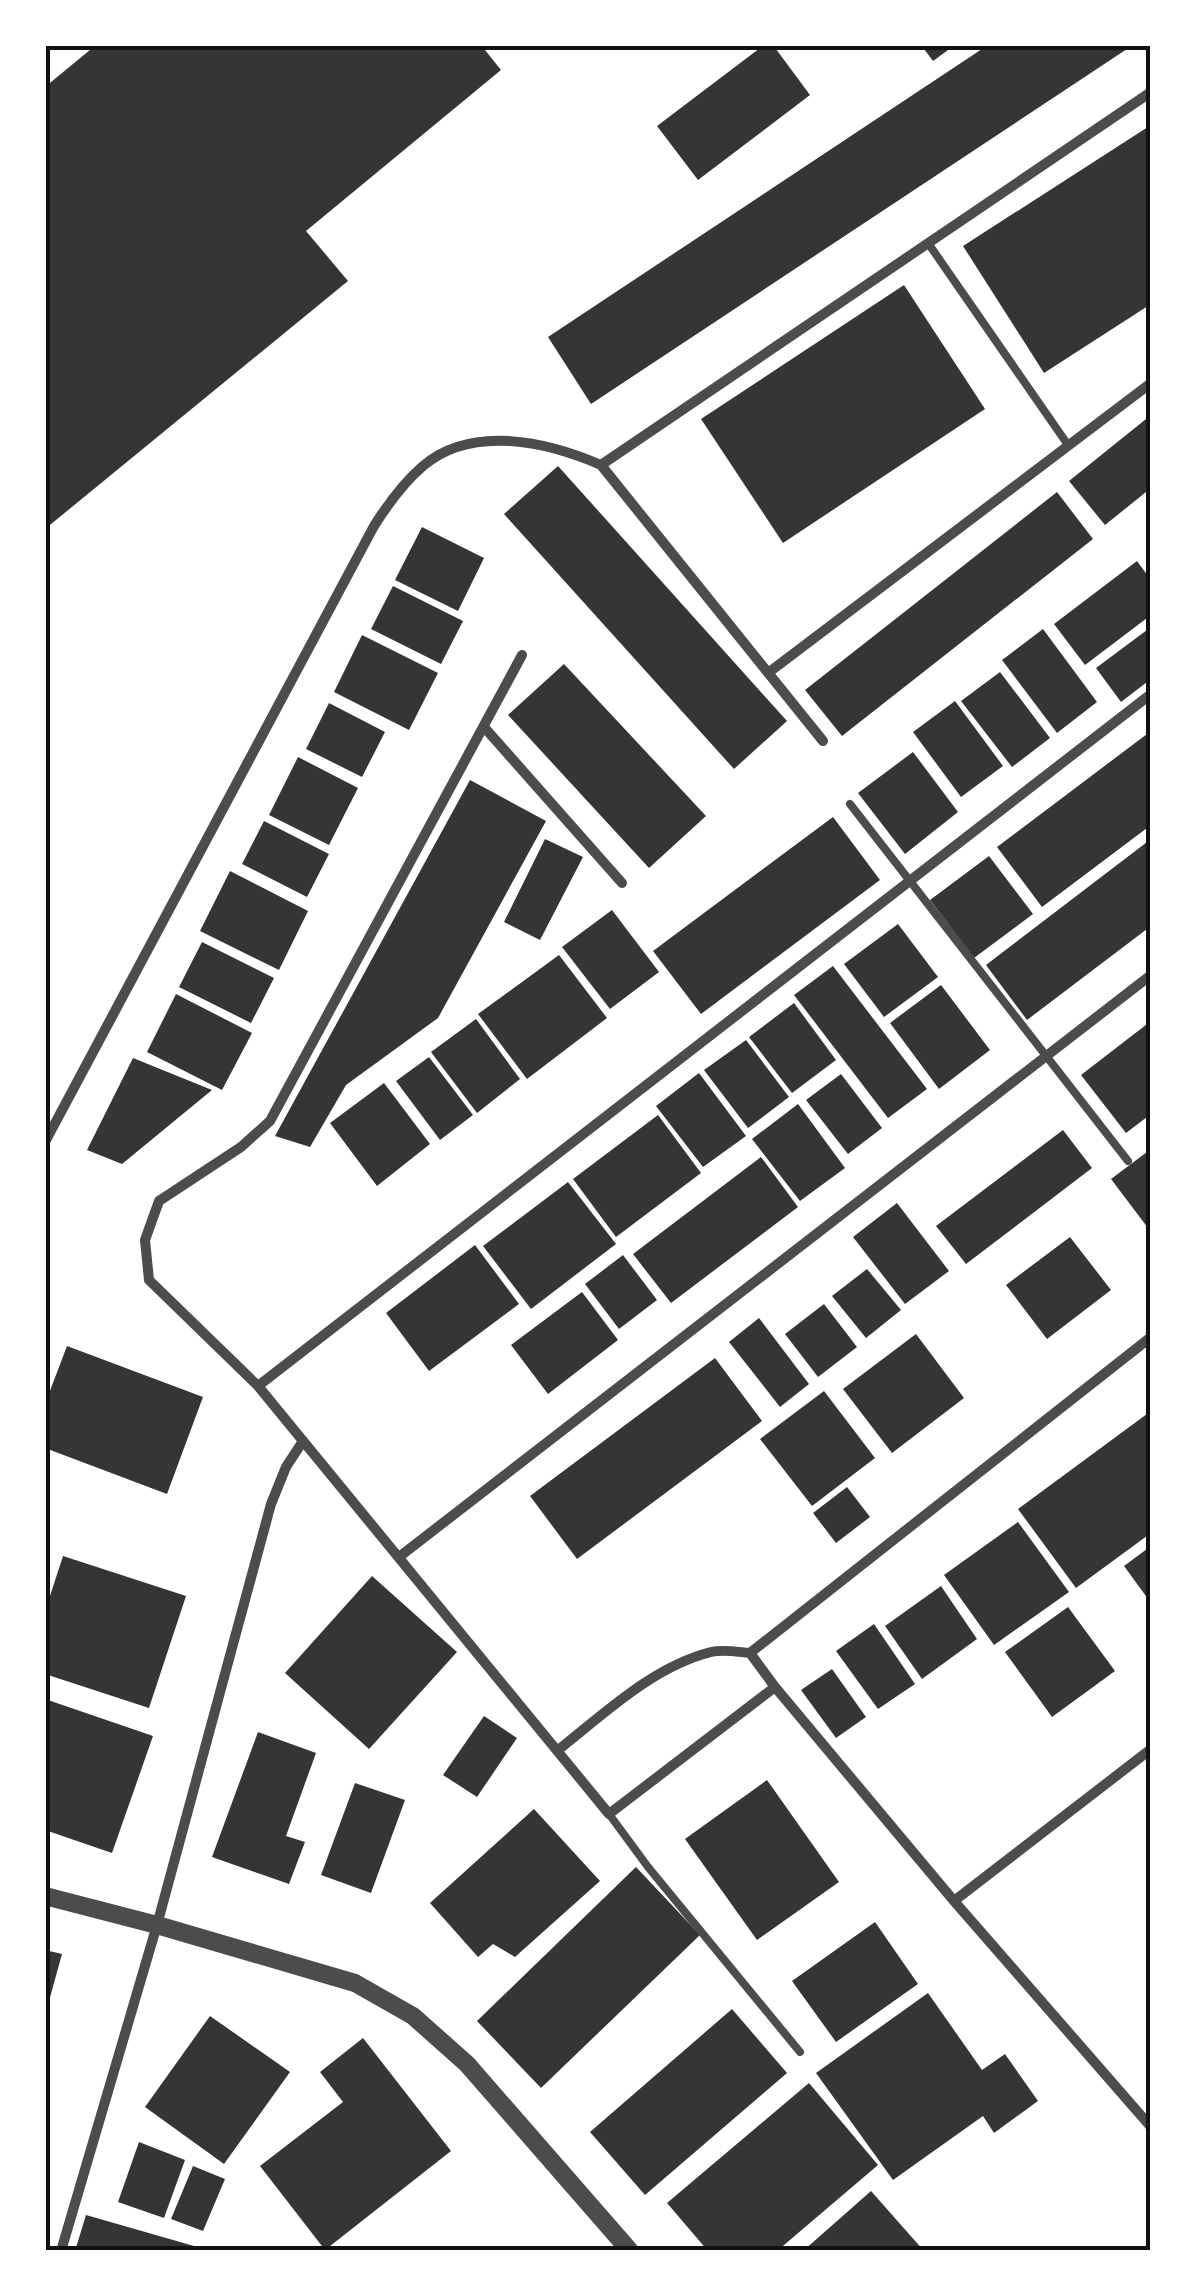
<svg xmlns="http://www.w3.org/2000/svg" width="1196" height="2296" viewBox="0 0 1196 2296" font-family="'PT Sans Narrow',sans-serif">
<rect width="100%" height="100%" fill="#fff"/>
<path fill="#353535" d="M96,45H481L501,70L306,231L348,281L45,529V87Z
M764,45H773L810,95L698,180L657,126Z
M921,45H955L933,61Z
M988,45H1133L591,404L548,337Z
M1151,125V304L1044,373L963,246Z
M904,285L985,409L783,543L701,419Z
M1151,415V488L1105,525L1069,481Z
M558,466L787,721L734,769L504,514Z
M1057,492L1093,539L842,736L805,690Z
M422,527L484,558L458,611L395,580Z
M1137,561L1151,580V615L1085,665L1054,624Z
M393,586L463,621L441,664L371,629Z
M1151,627V679L1121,702L1096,668Z
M1043,629L1097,702L1057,733L1002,660Z
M362,635L438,673L409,730L334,692Z
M564,664L706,816L649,868L508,715Z
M1000,672L1050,738L1012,767L961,701Z
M955,701L1003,766L961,797L913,732Z
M329,703L385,732L362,777L306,749Z
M1151,731V825L1042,907L997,847Z
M913,752L958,812L905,854L858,793Z
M298,757L358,788L329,845L269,815Z
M470,780L546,821L438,1018L346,1085L310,1147L275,1136Z
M833,817L880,880L701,1014L653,951Z
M264,821L329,854L307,897L242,864Z
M545,839L583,857L540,940L504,922Z
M1151,839V926L1027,1020L986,965Z
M989,856L1033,914L974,958L930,900Z
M230,871L308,911L279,970L200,931Z
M612,910L659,972L610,1009L562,947Z
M898,924L938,977L884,1017L844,964Z
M202,942L274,978L251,1023L179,987Z
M559,955L607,1018L527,1079L478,1014Z
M833,966L927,1089L888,1118L794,995Z
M941,985L990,1050L939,1089L890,1023Z
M176,994L252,1033L222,1090L147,1052Z
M794,1003L836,1060L792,1093L749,1037Z
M476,1019L520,1079L477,1113L431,1052Z
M1151,1021V1114L1126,1133L1081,1075Z
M746,1040L789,1097L748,1128L704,1070Z
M429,1057L473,1115L440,1140L396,1081Z
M133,1058L212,1090L122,1164L87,1150Z
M699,1073L746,1136L703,1167L656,1106Z
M841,1074L882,1128L848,1154L806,1100Z
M384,1083L430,1144L377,1186L330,1123Z
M798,1104L845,1168L800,1201L752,1139Z
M658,1115L701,1173L616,1237L573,1179Z
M1063,1130L1092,1168L966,1264L936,1226Z
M1151,1149V1232L1111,1179Z
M761,1157L798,1207L671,1303L633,1254Z
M568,1182L616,1244L531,1309L483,1246Z
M897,1203L949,1271L905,1304L853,1237Z
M1070,1237L1111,1290L1047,1339L1006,1285Z
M475,1245L519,1304L429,1371L386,1313Z
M623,1255L657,1300L619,1329L585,1284Z
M867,1269L901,1310L866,1338L832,1296Z
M582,1292L618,1340L548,1394L511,1345Z
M824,1304L857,1347L818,1377L785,1334Z
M759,1318L809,1384L780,1407L729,1342Z
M916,1334L964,1398L892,1453L843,1389Z
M67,1346L203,1397L167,1494L45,1448V1404Z
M715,1358L762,1421L577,1559L530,1496Z
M824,1391L875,1458L812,1506L760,1439Z
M1151,1411V1533L1076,1588L1018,1509Z
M847,1487L870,1517L836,1543L813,1513Z
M1018,1522L1069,1592L994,1645L944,1575Z
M1151,1546V1603L1124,1566Z
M63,1556L186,1596L149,1708L45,1674V1598L49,1599Z
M372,1576L457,1652L369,1749L285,1673Z
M941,1586L977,1639L922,1679L885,1626Z
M1068,1607L1115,1671L1052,1717L1005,1652Z
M874,1624L915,1684L878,1709L836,1651Z
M832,1669L866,1717L836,1738L801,1690Z
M45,1699L153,1736L112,1853L45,1830Z
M484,1716L517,1738L477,1797L443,1775Z
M258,1732L316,1753L286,1836L305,1842L289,1884L212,1857Z
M767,1780L839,1882L757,1940L685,1839Z
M355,1783L405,1800L371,1893L321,1875Z
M534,1809L600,1881L515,1957L493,1944L478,1957L430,1903Z
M636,1867L700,1935L541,2088L477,2021Z
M875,1922L918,1984L836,2042L792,1981Z
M45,1950L62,1954L46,2012H45Z
M928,1993L982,2070L1005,2054L1038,2101L994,2133L983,2116L893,2180L816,2073Z
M732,2009L787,2073L645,2195L590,2132Z
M210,2016L290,2072L224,2164L145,2107Z
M363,2038L451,2151L325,2250L260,2166L343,2102L320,2072Z
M809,2083L878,2165L777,2251H708L667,2203Z
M139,2142L185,2160L164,2218L118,2202Z
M193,2166L225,2179L203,2231L171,2219Z
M871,2191L924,2251H803Z
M86,2215L208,2250V2251H75Z"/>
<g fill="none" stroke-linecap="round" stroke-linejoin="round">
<path stroke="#4c4c4c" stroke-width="8" d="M928,243L1068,445
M850,804L1128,1161
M609,1814L648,1867L800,2052"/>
<path stroke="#4c4c4c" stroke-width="10" d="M601,465L1151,92
M522,655L270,1121L241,1147L159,1201L145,1240L149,1280L258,1386L609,1814L775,1687
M768,673L1151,383
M484,727L622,883
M45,1142L374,526C388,504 403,483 423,466C472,424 548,442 601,465L823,741
M258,1386L1151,694
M399,1557L1151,975
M750,1653L775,1687L954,1901L1151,2127
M558,1750C604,1714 652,1667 711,1652C723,1649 738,1652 750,1653L1151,1337
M954,1901L1151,1749
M61,2251L157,1925L271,1504L286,1467L303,1441"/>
<path stroke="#4c4c4c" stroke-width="18" d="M45,1896L157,1925L355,1983L413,2016L467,2064L630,2251"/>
</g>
<rect width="1196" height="2296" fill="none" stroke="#ffffff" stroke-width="95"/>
<rect x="48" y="48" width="1100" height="2200" fill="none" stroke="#111" stroke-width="4"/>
</svg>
